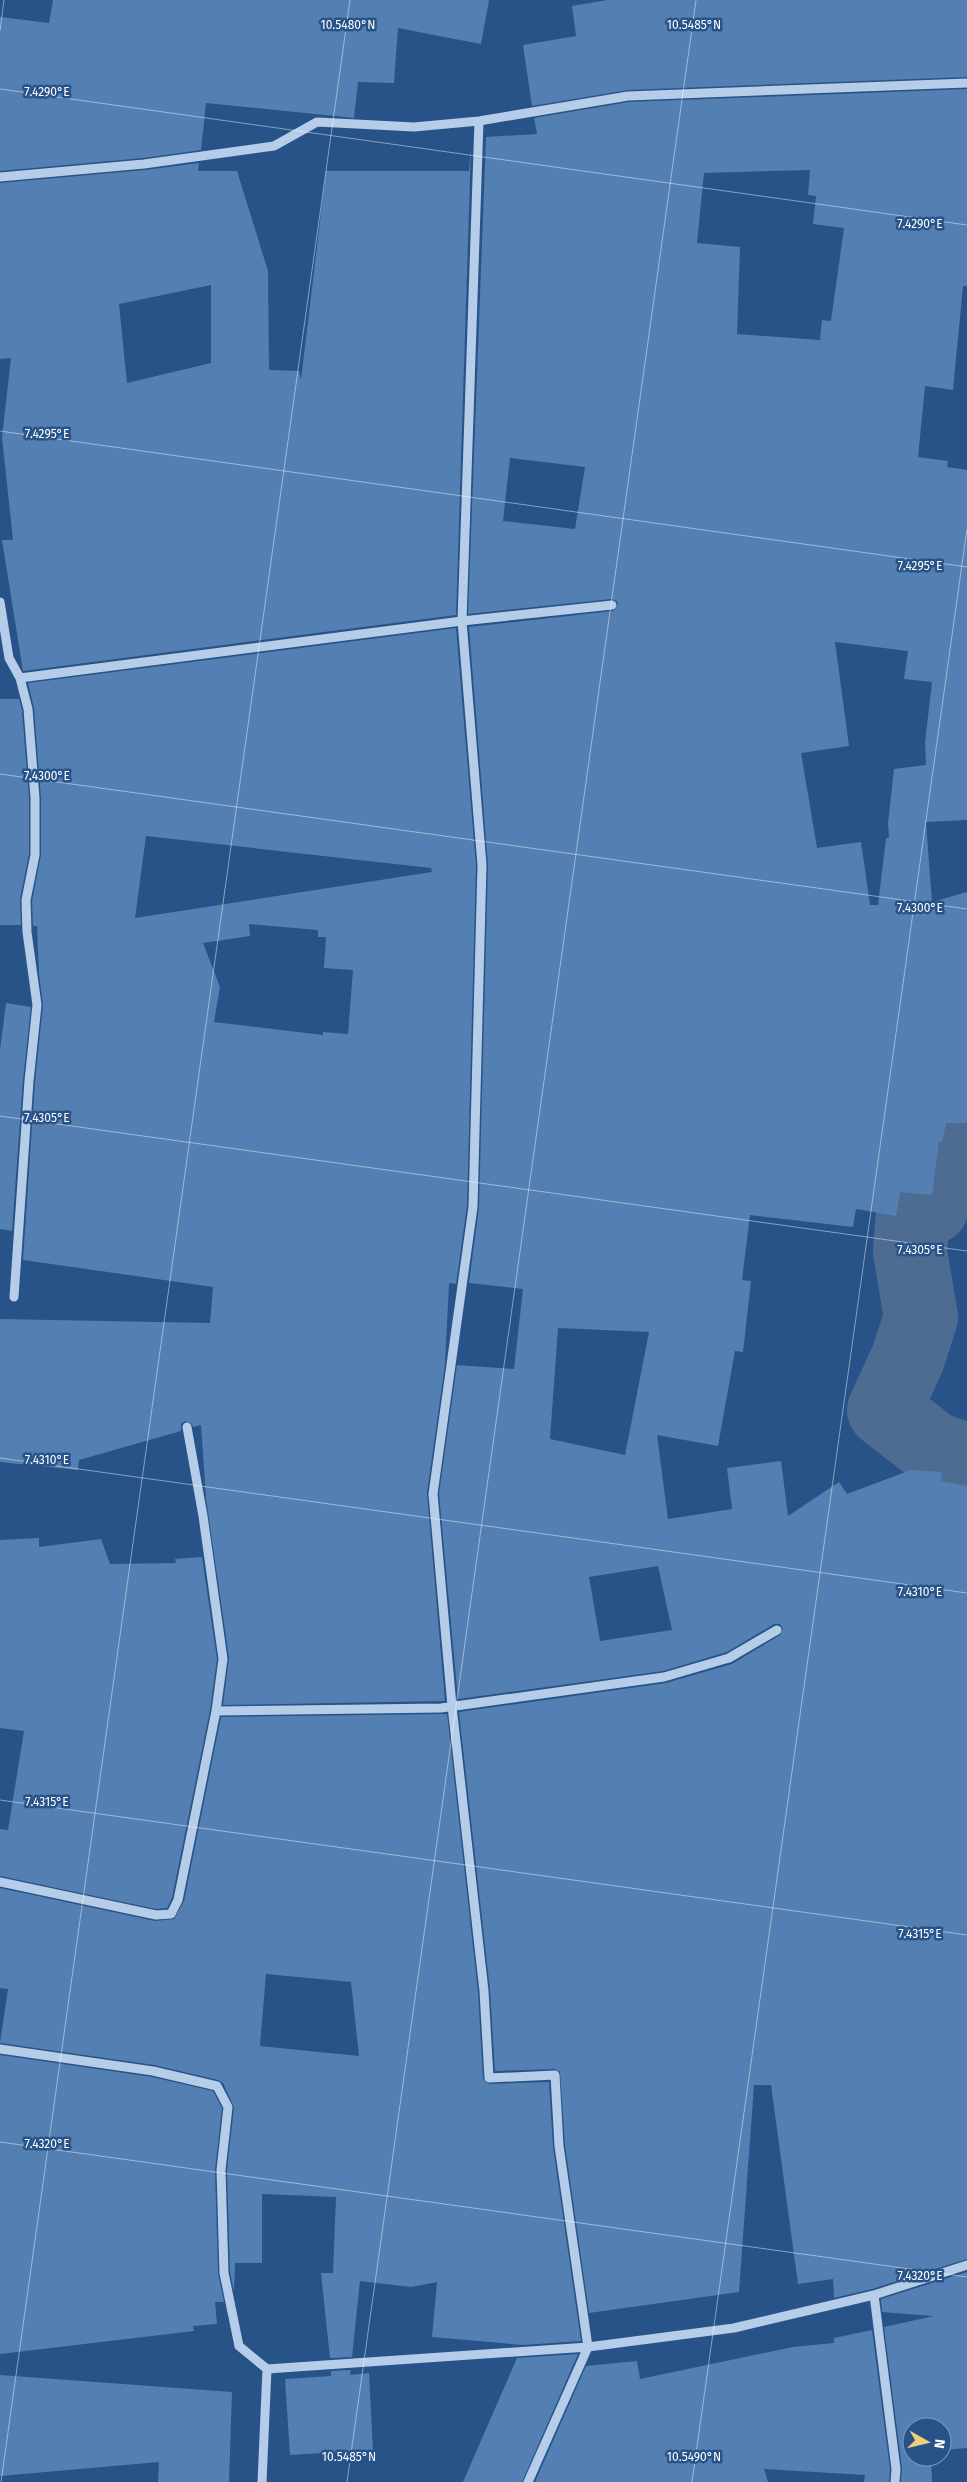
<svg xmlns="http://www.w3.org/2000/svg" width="967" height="2482" viewBox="0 0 967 2482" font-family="'Fira Sans',sans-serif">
<rect width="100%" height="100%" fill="#285389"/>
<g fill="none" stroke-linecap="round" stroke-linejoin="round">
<path stroke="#4e6c92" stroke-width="74" d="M967,1149L941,1178L932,1207L913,1212L910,1252L921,1317L908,1358L884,1410L934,1449L967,1460"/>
</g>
<path fill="#547fb2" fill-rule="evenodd" d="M53,0H489L481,44L398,28L394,83L358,82L354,118L206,103L201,150L143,158L0,171V17L49,23Z
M607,0H967V77L628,90L532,106L523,45L576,36L572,6Z
M967,89V286H963L953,390L925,386L918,457L948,461L947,467L967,470V820L926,822L932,902L967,892V1123H946L942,1142L939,1141L932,1195L900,1192L896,1216L856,1209L853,1227L750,1215L742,1280L751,1281L743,1352L735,1351L718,1446L657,1435L668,1519L732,1509L727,1468L781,1461L788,1516L839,1482L847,1494L911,1470L942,1472L941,1481L967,1486V2259L872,2289L834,2298L833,2279L798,2284L771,2085H754L739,2292L589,2313L565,2145L560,2072L555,2069L495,2071L490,1990L459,1712L666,1683L732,1664L780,1635L783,1629L780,1624H774L727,1652L663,1671L458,1699L439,1494L457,1365L514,1369L523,1289L469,1283L479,1207L488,865L469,627L613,611L618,605L617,601L611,599L468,614L486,137L537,134L534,118L629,102ZM810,170L808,195L816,196L813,224L844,228L831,321L822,320L820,340L737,334L740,247L697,243L704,173ZM510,458L585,467L575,529L503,521ZM835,642L908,651L904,679L932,682L925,742L926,765L894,769L888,823L889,838H886L878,905H870L861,842L817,848L801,753L849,746ZM558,1328L649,1332L625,1455L550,1439ZM658,1566L672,1630L600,1641L589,1577Z
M471,147L456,615L23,671L2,540H13L2,437L11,358L0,359V183L145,170L199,163L198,171H237L268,271L269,370L299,371L301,380L326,171H469ZM211,285V363L127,383L119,304Z
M456,628L476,865L467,1206L456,1284L449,1283L445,1364L427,1493L445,1701L223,1705L229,1658L206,1498L201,1425L193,1427L191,1423L185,1421L181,1424V1431L79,1460L78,1470L0,1462V1319L210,1323L213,1287L23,1260L35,1082L43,1005L39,974L37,926H33L32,901L41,855V798L34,708L28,683ZM146,836L431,868L432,872L135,918ZM249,924L318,930V937H326L324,968L353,970L348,1034L323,1032V1035L214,1022L220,987L203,943L250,936Z
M0,699H19L22,710L29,798V854L20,899L21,925H0Z
M6,1003L31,1007L23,1080L12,1231L0,1229V1050Z
M39,1538V1547L101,1539L110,1564L176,1563L175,1559L202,1557L217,1659L210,1710L172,1898L167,1908L156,1909L0,1876V1829L8,1830L24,1731L0,1728V1540Z
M447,1714L478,1992L483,2079L489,2084L549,2082L553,2147L581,2341L523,2345L432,2337L437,2282L411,2287L360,2281L352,2357L330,2358L321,2273H333L336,2197L262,2194V2263H235L234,2292L230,2272L227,2170L234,2107L223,2083L218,2080L154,2065L0,2043L8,1989L0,1988V1888L155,1921L174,1919L184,1901L221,1717ZM266,1974L351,1982L359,2056L260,2046Z
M0,2055L152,2077L213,2091L222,2108L215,2170L218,2273L224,2302H215L217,2324L193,2326L194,2331L0,2354Z
M967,2272V2448L942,2450V2427H912V2457H931L932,2482H901L902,2468L884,2327L934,2316L882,2312L881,2299Z
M872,2330L890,2469L889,2482H864L865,2475L764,2469L768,2482H535L586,2366L637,2361L640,2379L793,2347L834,2343V2338Z
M578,2354L522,2482H463L517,2358Z
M351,2370L350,2375L369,2373L373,2450L290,2455L285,2379L331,2376V2371Z
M0,2375L232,2392L229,2482H158L159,2462L0,2476Z"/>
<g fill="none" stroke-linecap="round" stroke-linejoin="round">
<path stroke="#b5cde9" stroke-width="9" d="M0,177L144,164L274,146L317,122L414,127L479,121L628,96L967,83
M0,602L9,658L20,678L28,709L35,798V855L26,900L27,932L37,1005L29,1081L14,1297
M20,678L462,621L612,605
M216,1711L441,1708L664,1677L729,1658L777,1630
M0,1882L156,1915L171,1914L178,1900L216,1711L223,1659L203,1516L187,1427
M0,2049L153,2071L217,2086L228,2107L221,2170L224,2273L239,2346L267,2369L262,2482
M874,2295L896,2469L895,2482
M267,2369L588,2347L559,2146L555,2075L489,2078L484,1991L452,1706L433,1494L473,1207L482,865L462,621L479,121
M528,2482L588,2347L734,2328L874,2295L967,2265"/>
</g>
<path fill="none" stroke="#fff" stroke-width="1" stroke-opacity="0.45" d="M0,31L4,0M0,89L967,225M0,431L967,567M0,774L967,909M0,1116L967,1251M0,1458L967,1593M0,1800L967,1935M0,2142L967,2277M1,2482L350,0M347,2482L696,0M692,2482L967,529"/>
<g font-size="12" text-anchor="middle" fill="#fff" stroke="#285389" stroke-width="5" stroke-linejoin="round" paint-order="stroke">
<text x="348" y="29">10.5480°N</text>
<text x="694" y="29">10.5485°N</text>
<text x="47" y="96">7.4290°E</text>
<text x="920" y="228">7.4290°E</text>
<text x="47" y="438">7.4295°E</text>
<text x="920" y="570">7.4295°E</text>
<text x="47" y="780">7.4300°E</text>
<text x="920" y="912">7.4300°E</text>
<text x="47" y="1122">7.4305°E</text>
<text x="920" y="1254">7.4305°E</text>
<text x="47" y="1464">7.4310°E</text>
<text x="920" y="1596">7.4310°E</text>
<text x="47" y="1806">7.4315°E</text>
<text x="920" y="1938">7.4315°E</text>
<text x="47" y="2148">7.4320°E</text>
<text x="920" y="2280">7.4320°E</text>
<text x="349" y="2461">10.5485°N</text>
<text x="694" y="2461">10.5490°N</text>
</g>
<g transform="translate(927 2442) rotate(98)"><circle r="24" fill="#285389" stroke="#7e98b8"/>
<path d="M0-4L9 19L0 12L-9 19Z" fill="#f1ce7b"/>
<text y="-8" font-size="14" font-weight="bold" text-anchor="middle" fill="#ffffff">N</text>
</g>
</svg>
